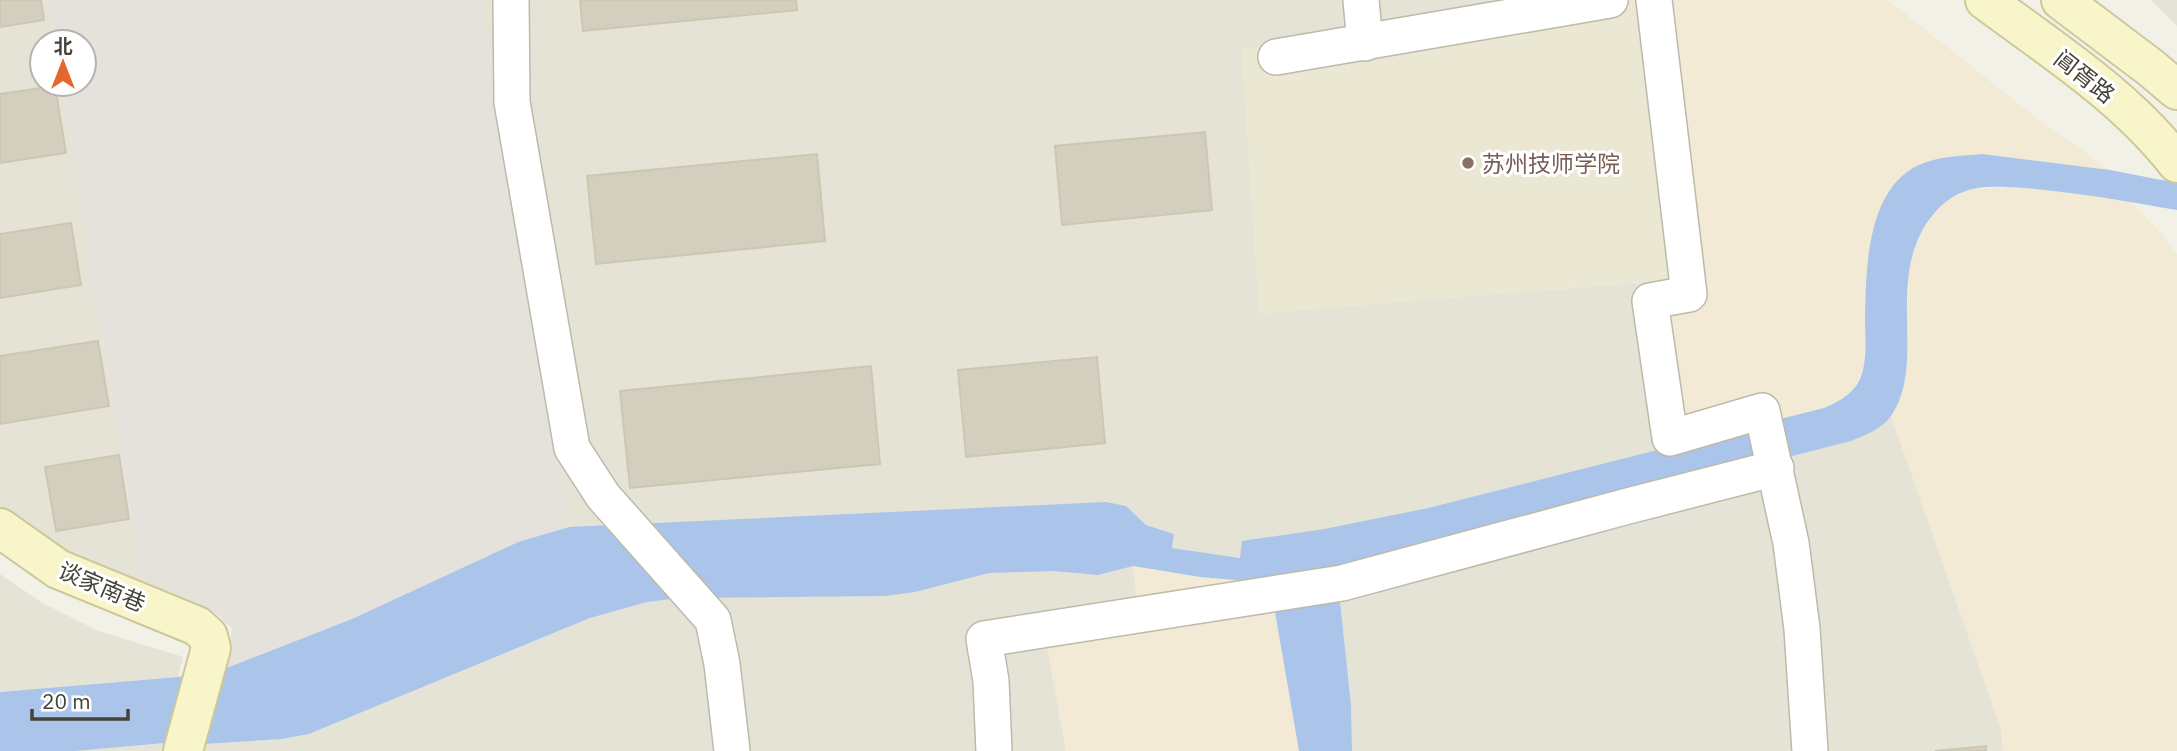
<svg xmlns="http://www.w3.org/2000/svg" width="2177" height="751" viewBox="0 0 2177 751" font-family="'IBM Plex Sans','Noto Sans SC',sans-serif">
<rect width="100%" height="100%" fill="#f2f1e8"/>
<path fill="#e5e3d6" d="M0,0H48L55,42H42V84H62L127,491L141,589L45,544L0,507Z
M481,0H1535L1259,313L1656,281L1678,446L1428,508L1324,529L1242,542L1241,558L1171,548L1174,534L1146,525L1126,506L1141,629L1047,645L1066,751H203L205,744L282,739L309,734L590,618L569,527Z
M2151,0H2177V26Z
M1891,416L2001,729L2003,751H1352L1351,705L1337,573L1851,441L1881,426Z
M0,574L41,602L99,631L183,657L178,677L0,692Z
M165,743L163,751H75Z"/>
<path fill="#f2ead5" d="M1666,0H1888L2030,113L2110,170L1982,154L1952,157L1931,161L1918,166L1905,174L1892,190L1872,232L1866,287L1864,364L1857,383L1850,394L1824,408L1678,446L1656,281L1699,278Z
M2007,187L2053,190L2131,202L2160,232L2177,254V751H2003L2001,729L1891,416L1899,399L1906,350L1908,280L1912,256L1917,240L1937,209L1955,195L1967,190Z
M1133,566L1200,577L1270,583L1299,751H1066L1047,645L1140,629Z"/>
<path fill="#e5e2dc" d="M48,0H481L569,527L518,542L352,619L224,669L232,629L217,614L141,589L127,491L62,84H84V42H55Z"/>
<path fill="#eae7d3" d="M1535,0H1666L1700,277L1259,314L1241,49Z"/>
<path fill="#aac5e9" d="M1982,154L2110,170L2177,183V210C2126,201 2075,192 2024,188C2006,187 1983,185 1966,191C1953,195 1940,205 1932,216C1883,278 1928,361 1891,416C1882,429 1865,435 1851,441L1337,573L1351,705L1352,751H1299L1270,583L1200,577L1133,566L1098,575L1053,571L989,573L915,592L885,596L679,598L647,602L590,618L309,734L282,739L205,744L165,743L75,751H0V692L178,677L224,669L352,619L518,542L569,527L1106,502L1126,506L1146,525L1174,534L1172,548L1240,558L1242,541L1324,529L1428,508L1824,408C1837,402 1850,396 1858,383C1868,365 1865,339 1865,319C1866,271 1866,189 1919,165C1939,156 1961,156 1982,154Z"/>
<path fill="#d3cebe" stroke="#cdc7b2" stroke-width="2" d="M0,0H41L44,20L0,27Z
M580,0H796L797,10L583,31Z
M55,86L66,153L0,163V94Z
M1205,132L1212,210L1062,225L1055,146Z
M817,154L825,241L596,264L587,176Z
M71,223L81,285L0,298V234Z
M98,341L109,406L0,424V356Z
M1097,357L1105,443L966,457L958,370Z
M871,366L880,464L630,488L620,391Z
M119,455L129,519L56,531L45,467Z
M1986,746V751H1935Z"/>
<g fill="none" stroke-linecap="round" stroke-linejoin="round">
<g stroke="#bdb9ab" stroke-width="38">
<path id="street" d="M511,0L512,102L572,448L603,496L713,620L722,664L732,751
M1361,0L1365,43
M1654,0L1689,294L1650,301L1670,438L1762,411L1791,543L1802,629L1810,751
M1276,57L1610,0
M994,751L991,681L984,639L1342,583L1628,506L1776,468"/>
</g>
<g stroke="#cdc89c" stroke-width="42">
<path id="secondary" d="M1985,0C2051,49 2126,97 2177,163
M2061,0L2151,68L2177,90
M0,528L58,569L197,626L208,636L211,648L183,751"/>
</g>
<use href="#street" stroke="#fff" stroke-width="35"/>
<use href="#secondary" stroke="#f9f5cb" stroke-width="38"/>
</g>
<circle fill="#8d6e63" stroke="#fff" stroke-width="2.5" cx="1468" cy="163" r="7"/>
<g text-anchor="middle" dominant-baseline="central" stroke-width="6" stroke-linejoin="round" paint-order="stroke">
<g font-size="23" fill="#454237" stroke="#fff">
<text transform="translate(2085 76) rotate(38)">阊胥路</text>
<text transform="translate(102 586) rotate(23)">谈家南巷</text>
</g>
<g font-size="23" fill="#785e54" stroke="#fff" text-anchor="start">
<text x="1482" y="163">苏州技师学院</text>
</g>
</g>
<g transform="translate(63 63)"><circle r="33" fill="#ffffff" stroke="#b5b3af" stroke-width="2"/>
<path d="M0-5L12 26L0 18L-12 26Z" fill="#e4672d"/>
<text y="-10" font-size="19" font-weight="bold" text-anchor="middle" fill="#454237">北</text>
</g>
<path d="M32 709v10h96v-10" fill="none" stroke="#454237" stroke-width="3.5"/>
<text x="42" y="709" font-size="21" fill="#454237" stroke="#ffffff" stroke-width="5" paint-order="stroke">20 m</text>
</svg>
